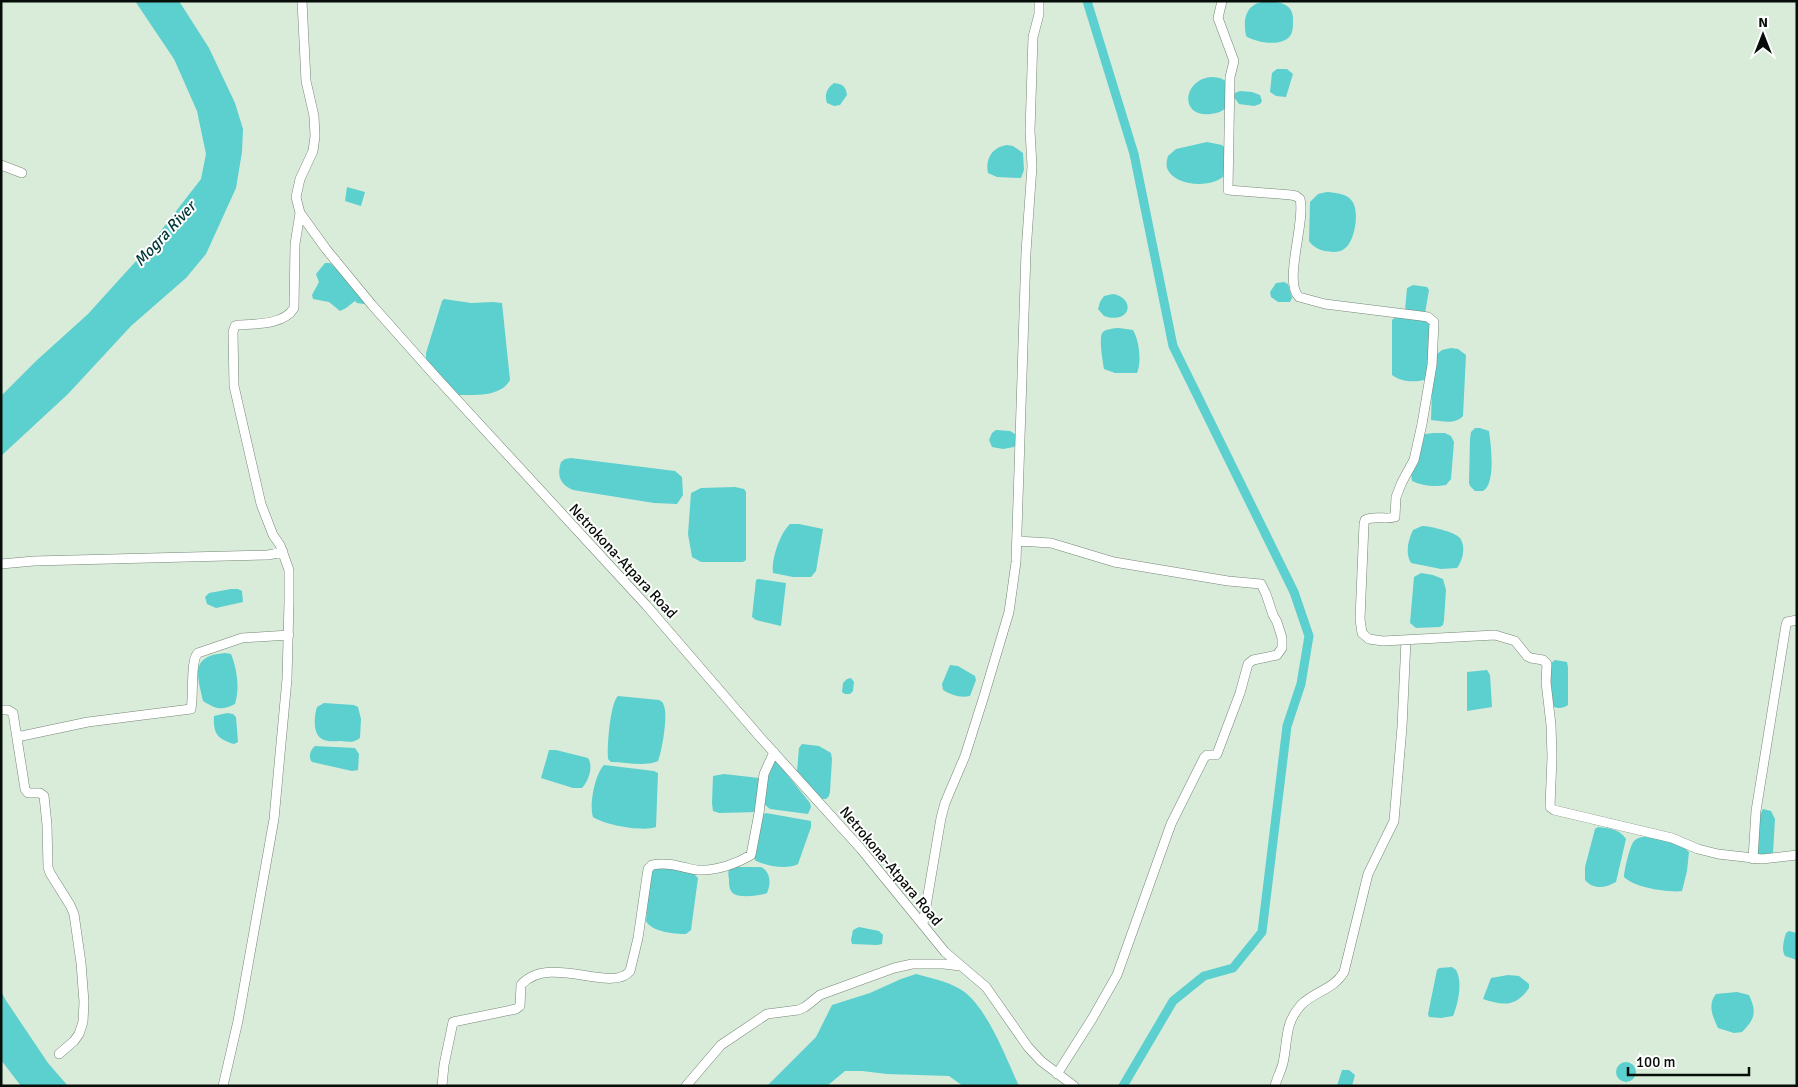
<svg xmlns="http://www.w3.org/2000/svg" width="1798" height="1087" viewBox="0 0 1798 1087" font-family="Signika,sans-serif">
<rect width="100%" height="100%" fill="#d9ecda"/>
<path fill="#5ccfcf" d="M135,1H179L209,48L235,103L243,129L242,152L236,188L206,254L186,278L131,326L68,394L1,456V396L36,361L88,314L146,250L201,179L206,154L197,111L174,59Z
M1271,1C1284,3 1294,6 1293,21C1293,26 1293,32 1290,36C1282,47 1256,43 1246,36C1242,15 1248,1 1271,1Z
M1277,69H1287L1293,74L1286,97L1276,96L1270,92L1272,73Z
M1213,77L1220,78L1226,81V108C1221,112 1217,113 1211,114C1177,118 1184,77 1213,77Z
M834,83C842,84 846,86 847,95L840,105L834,106L827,103C824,95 827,88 834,83Z
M1240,91L1252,92L1260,95L1262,101L1260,104L1254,106L1239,104L1234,97L1235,93Z
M1207,142L1222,145L1226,149V174C1214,189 1174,187 1167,168C1166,164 1167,160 1168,156L1176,149Z
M1007,145L1013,146L1023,153L1024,170L1021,178L997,177L988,173C985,159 992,147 1007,145Z
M347,187L365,192L361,206L345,201Z
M1327,192C1336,193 1346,193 1352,201C1360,211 1355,242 1344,249C1339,253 1331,252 1325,251C1319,250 1312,246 1309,241L1310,202L1318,194Z
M325,263H330L342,274L365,302L364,304L357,303L355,301L346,308L340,311L329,302L313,299L312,295L319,282L316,274Z
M1284,282L1288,284L1292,298L1290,302H1278L1271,297L1270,292L1276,283Z
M1413,285L1427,287L1429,290L1425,313L1405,310L1407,288Z
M1113,294C1136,298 1131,325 1104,316L1098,309L1100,302L1104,296Z
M444,299L471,303L493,302L502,303L510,380C501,397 475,395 458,395L426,360V353L442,301Z
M1397,316L1432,322L1427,379C1416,383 1401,382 1392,375V320Z
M1119,328L1133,330C1139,340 1142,362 1137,373H1115L1104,369C1103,362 1098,336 1103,332C1106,329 1115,328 1119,328Z
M1451,348L1458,349L1466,355L1463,416C1455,425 1442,421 1431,420L1432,386L1436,355L1442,350Z
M1475,428H1480L1489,431C1491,445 1496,484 1483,491H1475L1470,486L1469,483L1470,439L1471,432Z
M996,430L1010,431L1015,434L1017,441L1014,447L1003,449L992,447L989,440L992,433Z
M1434,433H1445L1451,436L1454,442L1451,479L1446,485C1434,487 1423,486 1412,481L1411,473L1421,436L1425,434Z
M571,458L675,471L682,477L683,495L677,504L654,503L573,490C559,484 557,475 561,462L565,459Z
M735,487L744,489L746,492V560L743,562H701L692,557L688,534L691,493L701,488Z
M790,524H799L823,529L816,571L811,577H793L773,573C771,560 780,533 790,524Z
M1422,526C1430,526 1455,532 1460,538C1466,547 1463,560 1457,568L1441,569L1411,563C1405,554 1408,540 1413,530Z
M1421,573L1433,575L1443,579L1446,590L1444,620L1443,625L1440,627L1416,628L1410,623L1414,577Z
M758,579L786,583L781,626L756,620L752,617L756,580Z
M231,589H238L242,591L243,602L216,608L207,604L205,597L209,593Z
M225,653L231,654C237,669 240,688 235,704C221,711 216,709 203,701C197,674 190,656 225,653Z
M1555,660L1567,662L1568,667V705C1562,709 1555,709 1550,704V664Z
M950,665L958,666L975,676L976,680L970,696C959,698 952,695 943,690L942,684Z
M1487,670L1490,675L1492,707L1467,711V672Z
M851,678L854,682L853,691L850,694H845L842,692L843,683L847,679Z
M618,696L659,700C662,702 663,702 664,706C668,716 662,751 658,761C645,767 625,762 611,762L608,759C607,747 610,703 618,696Z
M324,703L354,705L358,707L361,719L360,738C354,743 348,742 341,741C336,741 329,742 324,740C312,736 314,716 317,707Z
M227,713L233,714L236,717L238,742L234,744C217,739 213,733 214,716Z
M802,744L819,746L831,753L832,759L830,792L829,796L826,799H822L797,771L799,748Z
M315,746L355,748L359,754L358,770L352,771L312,762C308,757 310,750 315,746Z
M549,750H556L588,758C594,767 588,782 582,788H573L541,778Z
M775,761L778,763L810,803L811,807L808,814L770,809L764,804L765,781Z
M604,765L654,771L658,773L656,827C643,832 605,825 593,817C589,805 595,774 604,765Z
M724,774L759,778L757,812L719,813L713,811L712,803L713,776Z
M1763,809L1771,811L1775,819L1773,853L1763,856L1757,854L1759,816Z
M766,813L811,821V827L798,864C787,870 767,866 756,861L754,858L762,815Z
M1598,827C1608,828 1620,829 1626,839L1616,882C1605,888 1594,890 1585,880V867L1595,829Z
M1646,837C1660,839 1680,842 1689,852L1687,871L1682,891C1668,893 1633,887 1624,877C1624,871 1630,845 1634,841C1638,837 1642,837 1646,837Z
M670,867L693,873L698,878L691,930L686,934C674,934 652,932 646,921L650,878L653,868Z
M730,867H761C771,872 771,884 767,893C761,896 740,898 734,894C729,891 729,884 729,879C728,874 728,872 730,867Z
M859,927L879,931L883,935L882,944L877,945L852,944L851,940L853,930Z
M1789,931L1797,933V960L1785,956C1781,949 1784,940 1786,933Z
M1452,967L1456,970C1463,982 1458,1004 1453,1016L1441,1018L1429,1017L1428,1014L1437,970L1439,968Z
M916,974C931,978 946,981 960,989C986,1004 1006,1058 1019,1086H963L949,1076L887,1074L862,1071H845L827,1086H767L816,1037L832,1005L870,993L901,979Z
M1508,975L1519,976L1529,984V988C1516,1007 1504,1006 1483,999L1491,978Z
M1,991L5,999L48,1063L68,1086H21L1,1060Z
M1737,992L1749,995C1757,1012 1755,1019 1742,1032L1734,1033L1718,1028C1713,1017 1707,1005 1716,994Z
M1616 1072a10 10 0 1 1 20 0a10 10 0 1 1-20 0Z
M1342,1070H1349L1355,1075L1352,1086H1337Z"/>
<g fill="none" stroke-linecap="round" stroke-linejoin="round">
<path stroke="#5ccfcf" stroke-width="9" d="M1087,1L1134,154L1173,346L1294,592L1309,636L1301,684L1287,726L1262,932L1233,968L1204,976L1173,1001L1123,1086"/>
<g stroke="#758676" stroke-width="10">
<path id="minor" d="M302,1L306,81L314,116L315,136L313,151L300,179L296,197L300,213L326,249L372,305L436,377L646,605L759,736L861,849L945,952L986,987L1028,1047L1041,1061L1074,1086
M1222,1L1218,18L1234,61L1230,77L1228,190L1291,195L1296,196L1300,199C1306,221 1283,282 1299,297L1325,304L1421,316L1428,317L1434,322L1432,365L1422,424L1414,460L1402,482L1396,497L1395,517C1385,520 1375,515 1365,520L1364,524L1360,619L1362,633L1369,639L1383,641L1495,635L1515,641L1527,656L1531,658L1543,660L1547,664L1546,682L1551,725L1552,757L1550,807L1554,810L1672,838L1698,849L1718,854L1762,859L1797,855
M1,165L22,173
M1017,541L1051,543L1114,562L1228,581L1261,584L1266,594L1273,615L1277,622L1282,638V648L1277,655L1253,660L1248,664L1240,693L1217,754L1216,755H1207L1204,758L1171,824L1117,975L1092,1019L1057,1074
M1,564L34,561L268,555L283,552
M1,710H8L13,713L25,789L28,793H40L44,796L47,825L48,867L50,873L70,905L74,914L81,963L84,1002L83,1022L79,1034L74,1041L59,1054
M17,737L88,722L191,709C194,695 190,660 198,653L242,638L289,635
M1753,859L1756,811L1786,625L1787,622L1797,620
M923,924L941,818L945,803L965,756L984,696L1009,612L1016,562L1026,252L1032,166L1030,131L1033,37L1039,14V1
M223,1086L238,1021L274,819L287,679L289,602V570L280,545L273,535L261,504L234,386L233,332L235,326L238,325C256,324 284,325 294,308L295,244L300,213
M442,1086L444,1065L453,1022L516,1009L520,1006L521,985C549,953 612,994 630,971L638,938L648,869L652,865C662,863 673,864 683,867C688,868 693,870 698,870C716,871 736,864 751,855L759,813L764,774L774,752
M686,1086L721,1045L767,1014L798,1010L805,1007L820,995L894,968L912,964H944L960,966
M1275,1086C1277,1078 1281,1071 1283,1063C1288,1041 1284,1024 1301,1005C1315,991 1333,990 1344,972L1368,874L1394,821L1402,727L1406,640"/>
</g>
<use href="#minor" stroke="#fff" stroke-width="9"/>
</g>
<g text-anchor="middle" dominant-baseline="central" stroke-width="4" stroke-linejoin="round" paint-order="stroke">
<g font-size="15" fill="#070d08" stroke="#fff">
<text transform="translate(623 561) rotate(47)">Netrokona-Atpara Road</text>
<text transform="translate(891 866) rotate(50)">Netrokona-Atpara Road</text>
</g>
<g font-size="16" font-style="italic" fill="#003737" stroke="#fff">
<text transform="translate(165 234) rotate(-47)">Mogra River</text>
</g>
</g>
<rect width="1798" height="1087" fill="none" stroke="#070d08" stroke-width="5"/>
<g transform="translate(1763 35)" stroke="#ffffff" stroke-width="4" paint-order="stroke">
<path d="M0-4L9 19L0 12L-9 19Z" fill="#070d08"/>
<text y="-8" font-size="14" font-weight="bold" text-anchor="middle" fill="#070d08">N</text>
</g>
<path d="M1628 1067v8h121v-8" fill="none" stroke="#070d08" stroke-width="2.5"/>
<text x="1636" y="1067" font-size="15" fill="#070d08" stroke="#ffffff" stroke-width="4" paint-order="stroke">100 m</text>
</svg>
